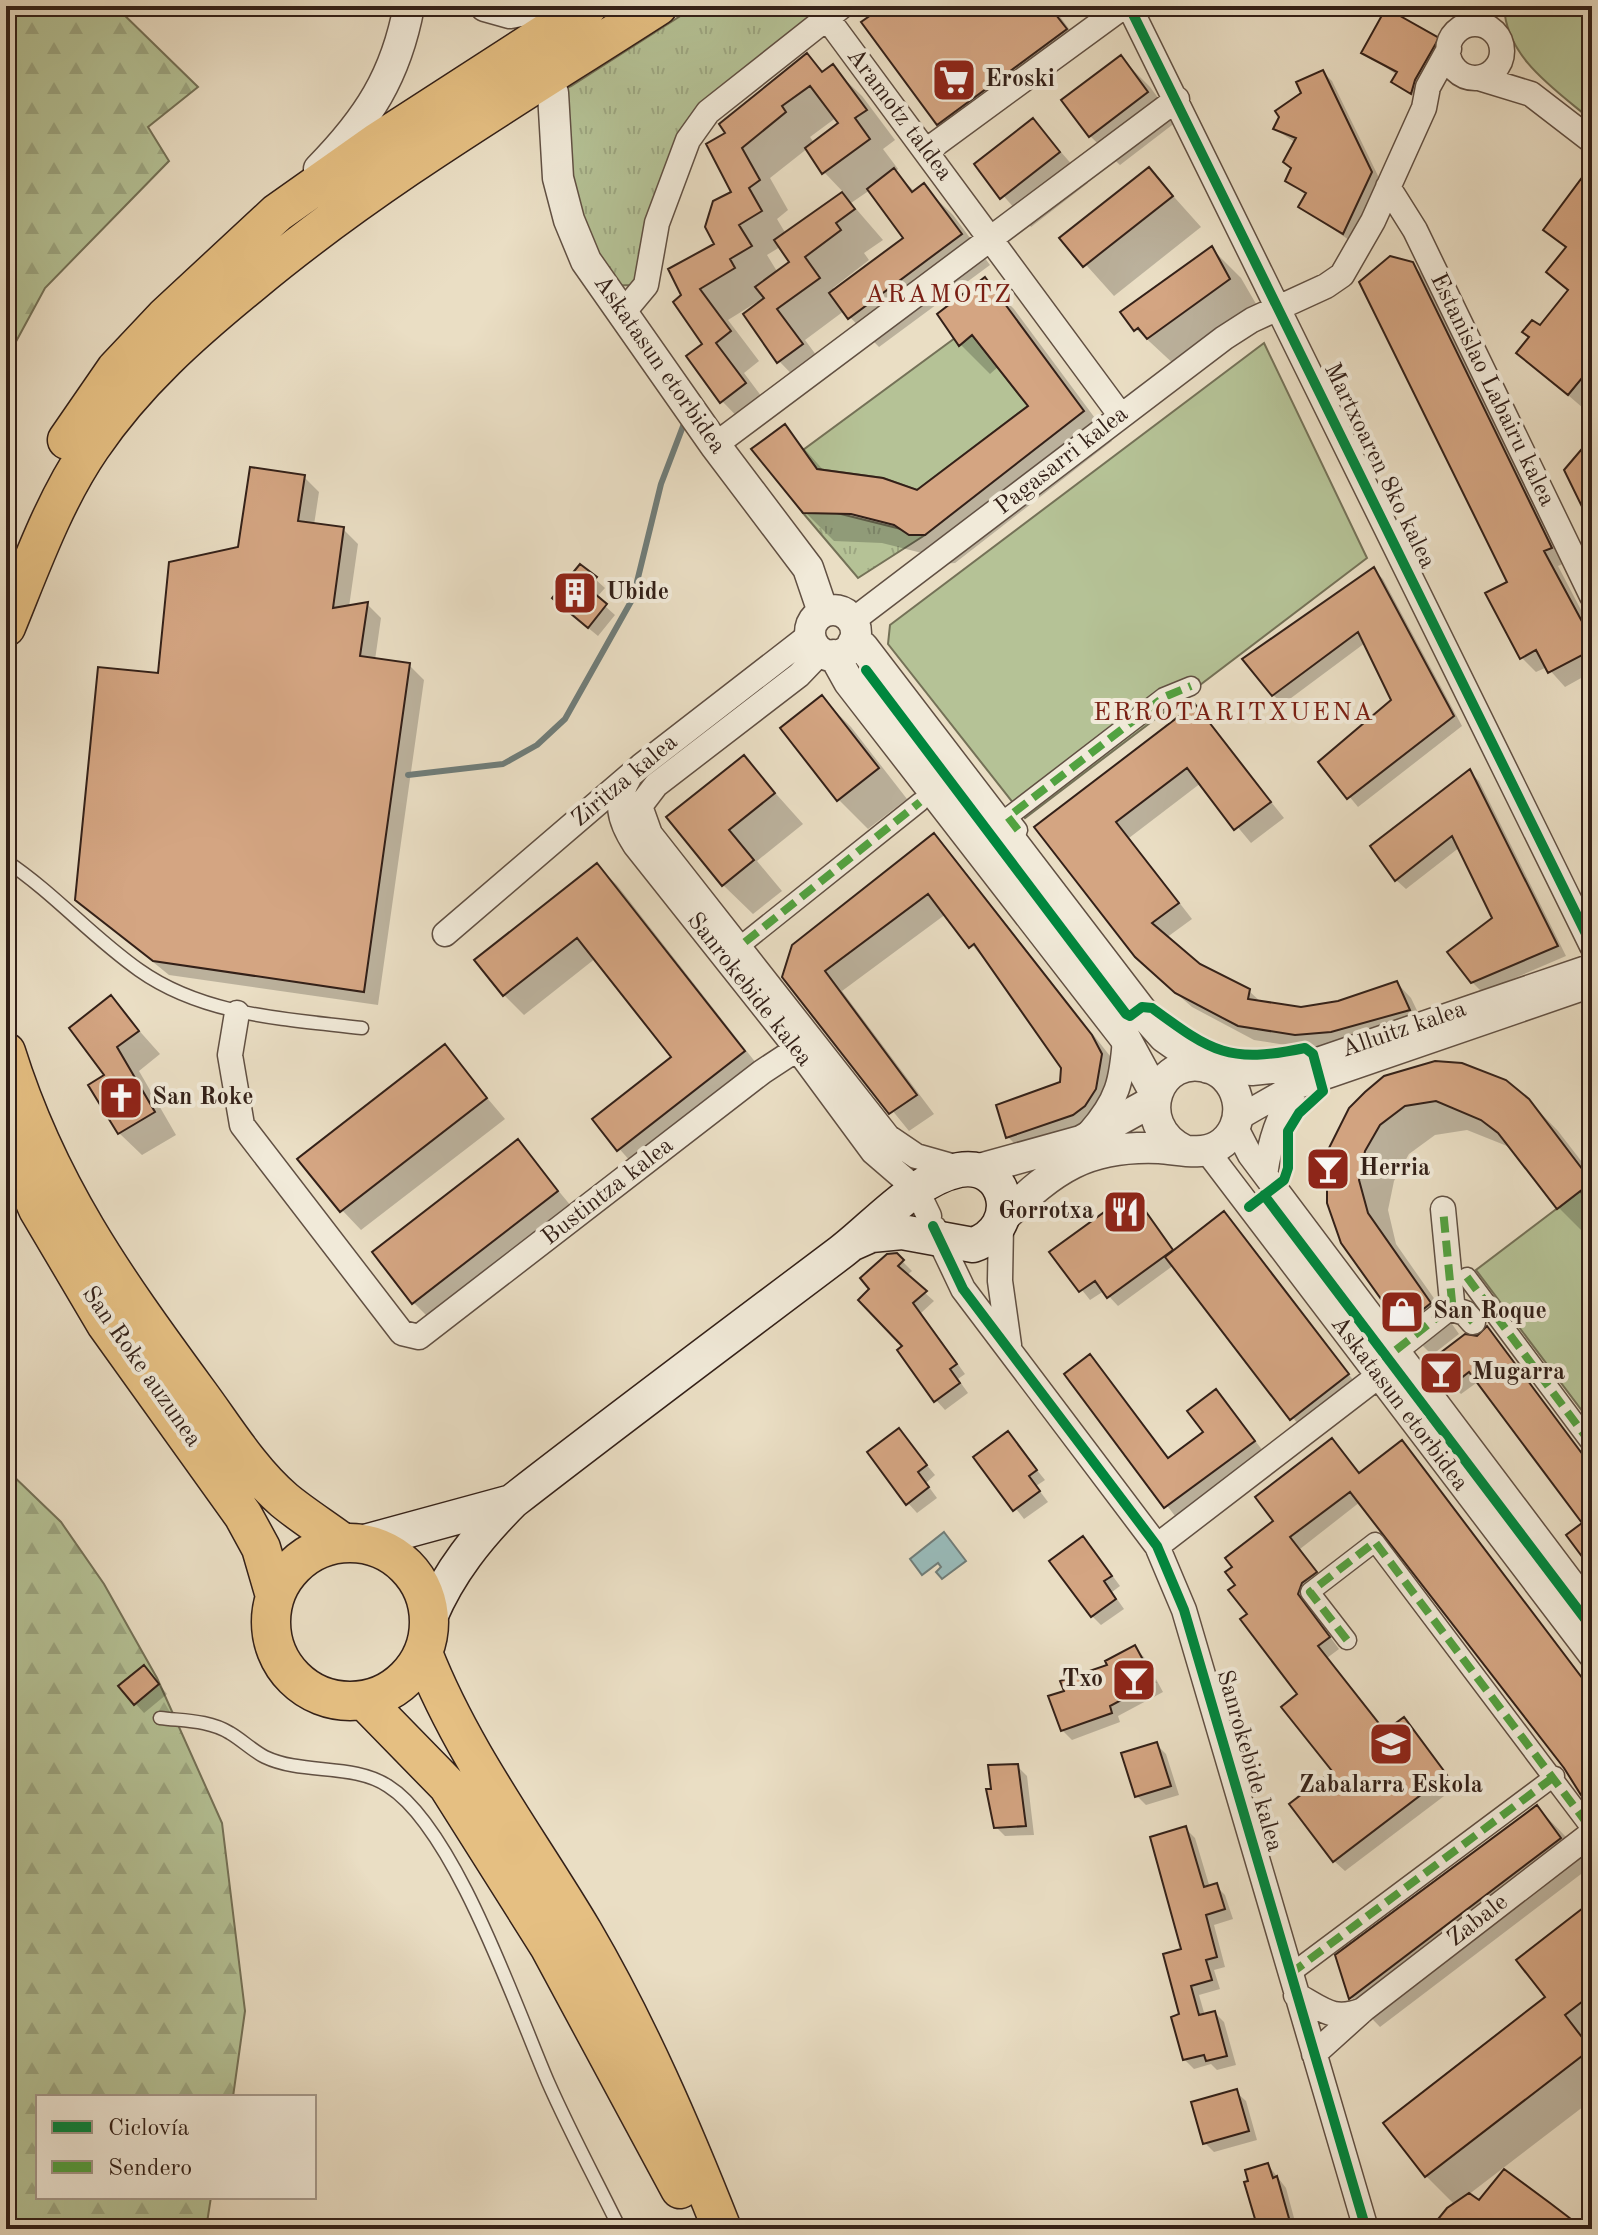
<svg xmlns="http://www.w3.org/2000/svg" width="1598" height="2235" viewBox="0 0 1598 2235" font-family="'Old Standard TT',serif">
<defs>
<pattern id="grass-tufts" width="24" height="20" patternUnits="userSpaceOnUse" patternTransform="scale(2)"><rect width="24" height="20" fill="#b5c296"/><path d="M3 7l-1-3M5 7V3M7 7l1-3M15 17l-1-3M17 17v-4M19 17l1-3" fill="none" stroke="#9ca681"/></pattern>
<pattern id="forest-firs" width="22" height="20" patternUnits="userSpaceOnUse" patternTransform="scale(2)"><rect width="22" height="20" fill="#b5c296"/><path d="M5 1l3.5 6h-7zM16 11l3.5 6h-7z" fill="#9ca681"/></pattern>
</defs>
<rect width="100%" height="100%" fill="#eadec4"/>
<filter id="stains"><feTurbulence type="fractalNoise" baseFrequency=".0025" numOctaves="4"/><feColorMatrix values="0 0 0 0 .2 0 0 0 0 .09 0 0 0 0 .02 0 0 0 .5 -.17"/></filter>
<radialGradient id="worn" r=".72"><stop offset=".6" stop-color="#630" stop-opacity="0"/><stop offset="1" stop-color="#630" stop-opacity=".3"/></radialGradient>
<path fill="url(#grass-tufts)" stroke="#747157" stroke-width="2" d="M696,6H842L708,112L650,263L633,285L602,286L586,261L553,94L571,86Z
M829,511L925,535L858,578L803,513Z"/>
<path fill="url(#forest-firs)" stroke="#747157" stroke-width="2" d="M6,6H115L198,87L148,127L169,161L45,288L6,360Z
M6,1469L61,1522L104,1584L157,1678L222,1823L245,2011L233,2097H38V2197H211L206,2229H6Z"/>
<path fill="#b5c296" stroke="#747157" stroke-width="2" d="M1504,6H1592V113L1589,118C1553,88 1506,57 1504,6Z
M972,335L1028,406L917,490L883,478L817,469L803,450L955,338L959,346Z
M1264,343L1367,558L1025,818L888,644L890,625Z
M1580,1191L1592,1205V1424L1476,1270Z"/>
<path fill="#99bbba" stroke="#707d79" stroke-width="2" d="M944,1532L966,1561L942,1579L936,1572L941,1567L938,1563L922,1575L910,1559Z"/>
<path fill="#0003" fill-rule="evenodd" d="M888,6H1052L1085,50L958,143L938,123Z
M1386,11L1438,40L1448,49L1421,101L1393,82L1397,75L1363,52Z
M807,55L825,73L832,67L862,96L895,140L883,149L898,169L895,172L915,192L923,186L953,215L990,265L879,347L844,311L805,340L831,375L808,391L779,361L757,302L728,320L759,361L744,373L774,413L751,431L722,401L705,344L684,295L717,245L733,192L728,133ZM837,117L841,123L815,144L810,137ZM808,148L824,172L844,193L786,234L777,219L788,210L770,178ZM870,190L906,239L835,291L833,288L869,260L864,253L883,240L851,203ZM780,247L792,263L778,273L767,255Z
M1121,58L1150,87L1176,122L1120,165L1090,136Z
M1323,72L1332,81L1381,182L1352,242L1300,207L1307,196L1287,180L1296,143L1275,129Z
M1033,120L1088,183L1031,227L976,165Z
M1149,169L1201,227L1114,296L1062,238Z
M1592,190V398L1583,408L1519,353L1570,291L1549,272L1567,249L1545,230Z
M1211,248L1241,278L1259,309L1178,368L1136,329Z
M1412,264L1427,279L1565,563L1558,566L1592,631V672L1565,687L1547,667L1536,672L1522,658L1510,583Z
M985,280L1014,309L1112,441L955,563L941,564L926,554L882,543L834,541L804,511L785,427L825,472L918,492L1030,407L999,366L990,374L961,345L939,314Z
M304,477L319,492L314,525L343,529L358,544L349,607L367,604L381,618L375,660L409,665L424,680L378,1005L169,975L77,900L159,675L240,549Z
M1374,570L1383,579L1462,726L1358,807L1321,762L1393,701L1365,643L1283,704L1273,695Z
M595,579L605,588L596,598L615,615L598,636L564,608Z
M821,697L851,727L907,799L868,829L839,800L783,728Z
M1195,706L1284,818L1251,843L1201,783L1129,838L1192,919L1166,938L1199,966L1249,991L1262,1003L1301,1009L1339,1003L1397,983L1411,998L1424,1025L1347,1046L1311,1049L1254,1040L1192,1007L1152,972L1037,827Z
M744,758L803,824L757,861L782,891L753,914L723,885L669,817Z
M1470,772L1479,781L1566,956L1482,992L1472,982L1494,918L1460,847L1406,889L1396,880Z
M933,836L952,855L1110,1056L1120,1075L1114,1109L1027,1156L1008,1137L1062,1084L1063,1068L989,965L946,914L842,991L934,1114L909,1131L784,977Z
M597,866L617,885L763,1072L638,1170L594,1120L674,1058L596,958L524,1015L504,995Z
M110,998L160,1054L139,1071L176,1135L142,1155L119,1133L107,1075Z
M444,1047L505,1119L361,1230L342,1210Z
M1385,1078L1528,1100L1558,1131L1592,1175V1234L1588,1237L1558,1207L1512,1148L1467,1130L1435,1135L1409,1154L1394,1181L1388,1210L1396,1244L1459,1334L1432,1355L1403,1326L1329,1202Z
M518,1142L576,1212L433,1322L414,1303Z
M1131,1195L1175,1251L1233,1223L1357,1385L1301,1428L1174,1265L1118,1306L1104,1291L1090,1300L1052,1252Z
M896,1255L912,1271L906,1276L934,1301L921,1313L965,1374L958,1379L968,1393L945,1410L936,1400L872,1289Z
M1487,1329L1592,1466V1564L1585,1523L1479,1381L1461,1394L1452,1385L1477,1339Z
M1066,1374L1169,1460L1206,1433L1225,1401L1263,1451L1175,1516Z
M899,1431L935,1475L926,1483L937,1498L917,1513L908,1503Z
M1008,1434L1045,1480L1036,1486L1048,1502L1024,1519L976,1457Z
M1332,1441L1360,1474L1402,1443L1592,1690V1804L1360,1502L1300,1549L1326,1583L1312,1594L1308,1607L1339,1649L1327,1658L1386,1732L1404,1719L1456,1787L1345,1871L1334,1861L1335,1772L1300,1695L1249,1614L1238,1586L1276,1521Z
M1092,1548L1120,1586L1112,1592L1124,1609L1101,1625L1092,1616Z
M1135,1648L1144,1657L1163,1692L1118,1716L1120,1722L1072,1740L1062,1730L1109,1666Z
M153,1677L167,1694L144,1713L135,1703Z
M1156,1744L1166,1754L1179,1795L1146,1805L1137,1796Z
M1017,1766L1027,1776L1034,1835L1005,1836L996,1827L993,1791Z
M1537,1807L1566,1837L1589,1868L1380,2027L1351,1997L1338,1956Z
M1185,1828L1195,1838L1210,1888L1216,1886L1225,1895L1233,1919L1214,1925L1225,1967L1214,1970L1220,1989L1199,1995L1205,2016L1215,2013L1224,2022L1236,2065L1217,2070L1211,2064L1194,2069L1184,2059L1182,2016Z
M1592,1904V2100L1468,2195L1479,2203L1581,2229H1416L1430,2219L1437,2224L1455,2205L1426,2176L1548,1997Z
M1236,2092L1246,2101L1257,2140L1214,2152L1205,2143Z
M1268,2165L1286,2188L1294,2218L1304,2229H1260Z"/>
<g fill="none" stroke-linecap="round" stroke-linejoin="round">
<path stroke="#707d79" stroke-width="6" d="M408,775L503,764L537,745L565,719L633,598L661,484L685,421"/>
</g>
<path fill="#d4a582" stroke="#332018" stroke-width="2" d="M884,6H1049L1067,29L937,125L861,22Z
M1386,8L1439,38L1415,80L1411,94L1391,82L1397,72L1361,53Z
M807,53L822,72L833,64L867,110L855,118L870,139L822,174L805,148L838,123L810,86L782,106L786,112L742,148L760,180L749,188L762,211L739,225L752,246L730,259L735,268L700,289L731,331L716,343L746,383L720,403L686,356L702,344L673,302L681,295L668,269L714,244L705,227L713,201L731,192L706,144L725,133L719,124Z
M1121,55L1148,92L1089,137L1061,100Z
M1323,70L1372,172L1343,234L1298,207L1306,193L1285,181L1291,168L1283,162L1296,138L1273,129L1279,117L1275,111L1301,93L1296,82Z
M1033,118L1060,152L1000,199L974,164Z
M1149,167L1173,196L1083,267L1059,238Z
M894,168L912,192L924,183L962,234L848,319L829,293L903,238L867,189Z
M1581,179L1592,187V366L1568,395L1516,353L1529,337L1522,332L1532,320L1540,325L1568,290L1546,272L1566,247L1543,230Z
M842,192L855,209L836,223L841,230L805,257L820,278L777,309L803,344L777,363L743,314L764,298L755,287L789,262L774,240Z
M1212,246L1230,279L1147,339L1138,328L1134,331L1120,312Z
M1390,256L1413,262L1552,548L1544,551L1592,640V650L1548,673L1536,650L1520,659L1485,593L1507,582L1359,282Z
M985,277L1084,411L925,535H909L894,525L851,514L803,513L751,449L785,424L817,469L883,478L917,490L1028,406L972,335L959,346L937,314Z
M1592,437V527L1564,470Z
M250,467L305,475L298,521L344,527L333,608L368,602L360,656L410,663L364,992L153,961L75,900L98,667L158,673L169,562L238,547Z
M580,564L597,577L588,588L607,604L588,628L552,598Z
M1374,567L1454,716L1347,799L1318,762L1391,700L1358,632L1272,696L1242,659Z
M822,695L879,768L837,801L780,728Z
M1195,704L1271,802L1234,830L1187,768L1116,822L1179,903L1152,923L1200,964L1250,989L1248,999L1301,1007L1338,1001L1397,981L1410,1010L1331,1032L1295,1035L1238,1026L1175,993L1135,957L1034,827Z
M744,755L775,793L729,830L754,860L722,886L666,817Z
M1470,769L1558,946L1471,983L1447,952L1492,918L1452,836L1395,881L1370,846Z
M934,833L1092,1035L1102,1054L1096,1089L1085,1106L1073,1115L1006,1138L996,1105L1060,1082L1061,1068L974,944L969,948L928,894L825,971L917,1095L889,1114L782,977L792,945Z
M597,863L745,1051L617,1151L592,1119L671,1057L577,938L503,996L474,960Z
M111,995L139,1031L117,1047L155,1112L118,1134L88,1085L104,1075L69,1028Z
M445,1044L487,1098L340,1212L297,1159Z
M1435,1061L1462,1063L1506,1080L1529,1099L1592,1182L1557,1209L1498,1133L1481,1120L1436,1101L1405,1106L1380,1125L1365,1151L1359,1180L1368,1213L1431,1303L1401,1327L1341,1243L1327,1203V1152L1349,1108L1365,1092L1384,1076Z
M518,1139L558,1191L412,1304L372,1252Z
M1132,1192L1173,1250L1107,1298L1095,1281L1079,1292L1049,1252Z
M1224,1211L1349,1374L1290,1420L1165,1257Z
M897,1253L904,1260L898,1266L927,1291L913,1303L957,1364L950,1369L960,1383L934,1402L897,1350L902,1346L858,1300L869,1289L860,1278L887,1254Z
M1487,1326L1592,1467V1570L1566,1535L1582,1523L1469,1372L1451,1386L1431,1360L1465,1334L1477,1336Z
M1090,1354L1168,1458L1203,1432L1187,1411L1216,1389L1255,1441L1164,1508L1064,1374Z
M899,1428L927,1465L918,1472L929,1487L906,1505L867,1452Z
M1008,1431L1037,1470L1029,1476L1040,1491L1013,1511L973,1457Z
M1332,1438L1359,1473L1402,1440L1592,1691V1787L1581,1795L1564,1768L1350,1492L1290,1537L1317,1572L1302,1583L1298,1594L1330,1637L1318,1646L1385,1731L1404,1717L1447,1775L1333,1862L1289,1804L1332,1771L1281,1707L1297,1694L1240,1619L1247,1614L1228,1590L1235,1585L1225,1572L1232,1567L1225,1558L1273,1521L1255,1497Z
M1083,1536L1112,1576L1104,1581L1116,1599L1091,1617L1049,1561Z
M1135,1645L1155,1682L1110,1706L1112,1713L1061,1731L1048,1696L1064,1691L1060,1681L1107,1665L1105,1661Z
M144,1665L159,1684L134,1705L118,1686Z
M1157,1742L1171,1786L1135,1797L1121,1753Z
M1018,1764L1026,1826L994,1828L986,1789H991L988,1765Z
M1537,1805L1561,1838L1349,1999L1335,1955Z
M1186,1826L1204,1887L1217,1883L1225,1909L1206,1915L1217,1957L1206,1960L1212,1980L1191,1986L1199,2015L1215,2011L1227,2056L1206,2061L1204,2055L1183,2060L1171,2017L1179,2014L1163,1954L1181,1949L1150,1837Z
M1592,1901V1994L1565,2015L1591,2049L1425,2177L1383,2123L1545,1997L1516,1960Z
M1237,2089L1249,2131L1203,2144L1191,2102Z
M1268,2163L1273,2178L1277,2176L1292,2229H1258L1244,2182L1248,2181L1245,2170Z
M1504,2169L1550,2203L1584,2229H1430L1447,2208L1469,2193L1479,2200Z"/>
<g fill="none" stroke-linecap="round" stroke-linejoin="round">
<g stroke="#615043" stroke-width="15">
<path id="service" d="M6,861C54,893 92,937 139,970C204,1016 286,1019 362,1028
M160,1718C184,1721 209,1720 230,1733C242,1740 253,1751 265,1757C303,1775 353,1763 388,1786C455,1828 516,2008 548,2082C570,2132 596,2180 620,2229"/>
</g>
<g stroke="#615043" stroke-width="21">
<path id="pedestrian" d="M1018,830L1008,817L1164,697L1191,686
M745,942L920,802
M1467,1277L1592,1445
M1347,1640L1310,1592L1375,1542L1592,1830
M1290,1974L1555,1776"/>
</g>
<g stroke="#615043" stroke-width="27">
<path id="minor" d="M1129,6L1592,946
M827,18L1121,416
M1448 51a27 27 0 1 1 54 0a27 27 0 1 1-54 0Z
M1479,78L1531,94L1592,141
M926,151L1124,6
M1388,187L1415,230L1592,596
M621,315L646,285L657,223L688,140L708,112L842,6
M715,445L1177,99
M852,621L1224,338L1252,320L1326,286L1342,275L1373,221L1424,108L1428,87L1449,49
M821,652L799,675L656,785L640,806L650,834L888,1137L916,1156L962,1169
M630,776C614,803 619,820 635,845L797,1049L873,1152L916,1189L929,1216
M445,934L641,766L810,635
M237,1013L230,1055L242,1125L402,1333L419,1337L762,1072L797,1049
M1213,1070L1252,1073L1291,1069L1592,966
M1238,1118L1287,1090L1592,985
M1236,1128L1250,1155L1592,1609
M1089,1133C1118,1100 1122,1081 1125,1038
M1207,1151L1592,1657
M1265,1175C1270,1140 1278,1116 1297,1087
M1001,1225L1000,1281L1009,1345
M934,1228L963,1289L1157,1546L1184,1610L1366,2229
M1449,1308L1465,1313L1473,1322
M1396,1350L1449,1308L1452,1302L1443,1209
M1157,1546L1390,1367
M1296,1995C1323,2009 1332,2022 1363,2010
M1314,2054L1364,2009L1592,1833"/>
</g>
<g stroke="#615043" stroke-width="33">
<path id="tertiary" d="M485,6L510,13L547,6
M553,93L558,178L569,220L586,261L715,445L808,568L823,612
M319,169C368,119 396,76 409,6
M810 633a23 23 0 1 1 46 0a23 23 0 1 1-46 0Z
M853,643L863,647L1147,1018L1164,1037L1208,1068
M834,655L849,682L1125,1038L1156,1095
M976,1170L1081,1141L1155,1100
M1004,1217C1054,1169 1086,1145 1159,1148C1178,1149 1201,1156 1218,1146C1249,1127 1243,1080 1210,1068C1158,1051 1131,1124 1184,1150"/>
</g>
<g stroke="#332018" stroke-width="37">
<path id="secondary" d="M361,1543L508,1503
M430,1617C449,1572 478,1536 513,1501C621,1417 731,1335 841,1252C875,1226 915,1179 959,1170C1008,1161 1023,1228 973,1245L902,1232L871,1235L853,1243"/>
</g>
<g stroke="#332018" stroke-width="41">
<path id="primary" d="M67,440L116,369L165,317L277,213L376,143L588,6
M6,627C31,566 54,501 91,447C135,382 192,332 252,283C378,178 520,95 658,6
M6,1052C48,1186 114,1278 196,1390C223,1426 249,1470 284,1500C302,1515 323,1528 343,1543
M6,1136L38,1209L106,1324L243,1515L261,1548L275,1596
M271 1622a79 79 0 1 1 158 0a79 79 0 1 1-158 0Z
M423,1653C462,1753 529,1841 583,1932C638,2026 682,2128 722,2229
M364,1700L448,1786L549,1946L680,2189"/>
</g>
<use href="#service" stroke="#f1ead9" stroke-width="12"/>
<use href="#pedestrian" stroke="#f1ead9" stroke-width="18"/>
<use href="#minor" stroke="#f1ead9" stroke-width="24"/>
<use href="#tertiary" stroke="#f1ead9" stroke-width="30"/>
<use href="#secondary" stroke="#f1ead9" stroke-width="34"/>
<use href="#primary" stroke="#e5bf82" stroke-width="38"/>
<path stroke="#52a240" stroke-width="8" stroke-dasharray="16 8" stroke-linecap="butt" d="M1018,830L1008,817L1164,697L1191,686
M745,942L920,802
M1467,1277L1592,1445
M1449,1308L1465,1313L1473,1322
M1396,1350L1449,1308L1452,1302L1443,1209
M1347,1640L1310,1592L1375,1542L1592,1830
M1290,1974L1555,1776"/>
<g stroke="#f1ead9" stroke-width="15">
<path id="cycleway" d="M1129,6L1592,946
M866,670L1126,1014L1130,1016L1142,1007L1152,1008C1212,1052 1228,1064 1305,1048L1313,1054L1323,1091L1299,1113L1288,1131V1168L1284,1180L1249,1207
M1264,1195L1592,1628
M933,1226L963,1289L1157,1546L1184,1610L1366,2229"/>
</g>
<use href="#cycleway" stroke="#00873e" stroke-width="10"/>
</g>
<defs>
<g id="supermarket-square" transform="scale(2.3)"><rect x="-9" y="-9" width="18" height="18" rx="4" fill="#8f2418" stroke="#f1ead9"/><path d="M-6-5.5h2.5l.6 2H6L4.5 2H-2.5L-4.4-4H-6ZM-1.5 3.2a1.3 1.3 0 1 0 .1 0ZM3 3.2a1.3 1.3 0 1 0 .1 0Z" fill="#fff"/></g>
<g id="building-square" transform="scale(2.3)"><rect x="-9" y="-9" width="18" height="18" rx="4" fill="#8f2418" stroke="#f1ead9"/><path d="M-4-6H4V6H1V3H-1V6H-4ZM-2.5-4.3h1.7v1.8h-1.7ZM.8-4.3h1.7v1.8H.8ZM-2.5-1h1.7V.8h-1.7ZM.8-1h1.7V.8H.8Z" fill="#fff"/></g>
<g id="church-square" transform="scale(2.3)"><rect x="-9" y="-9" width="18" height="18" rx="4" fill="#8f2418" stroke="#f1ead9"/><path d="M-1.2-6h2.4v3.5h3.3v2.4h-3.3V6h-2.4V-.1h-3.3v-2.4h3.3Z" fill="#fff"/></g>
<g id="bar-square" transform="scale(2.3)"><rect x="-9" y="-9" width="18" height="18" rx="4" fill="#8f2418" stroke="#f1ead9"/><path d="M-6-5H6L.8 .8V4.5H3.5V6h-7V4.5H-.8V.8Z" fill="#fff"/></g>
<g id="restaurant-square" transform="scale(2.3)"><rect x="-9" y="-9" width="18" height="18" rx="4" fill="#8f2418" stroke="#f1ead9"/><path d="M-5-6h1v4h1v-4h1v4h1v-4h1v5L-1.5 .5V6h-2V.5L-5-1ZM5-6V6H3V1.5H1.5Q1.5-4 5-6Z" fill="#fff"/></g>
<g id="shop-square" transform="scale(2.3)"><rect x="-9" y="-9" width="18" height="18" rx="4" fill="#8f2418" stroke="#f1ead9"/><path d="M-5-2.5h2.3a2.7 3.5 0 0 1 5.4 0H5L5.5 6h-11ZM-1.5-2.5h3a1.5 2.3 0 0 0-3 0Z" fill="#fff"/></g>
<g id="school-square" transform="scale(2.3)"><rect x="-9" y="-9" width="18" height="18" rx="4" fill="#8f2418" stroke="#f1ead9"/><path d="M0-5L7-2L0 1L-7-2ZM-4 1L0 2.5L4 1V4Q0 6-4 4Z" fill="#fff"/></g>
</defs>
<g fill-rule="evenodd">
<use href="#supermarket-square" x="954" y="80"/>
<use href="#building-square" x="575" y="593"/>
<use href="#church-square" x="121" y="1098"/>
<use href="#bar-square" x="1328" y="1169"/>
<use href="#restaurant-square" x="1125" y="1212"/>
<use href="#shop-square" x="1402" y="1312"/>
<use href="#bar-square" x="1441" y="1373"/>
<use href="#bar-square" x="1134" y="1680"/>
<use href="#school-square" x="1391" y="1744"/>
</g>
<g text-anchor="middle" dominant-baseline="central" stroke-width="8" stroke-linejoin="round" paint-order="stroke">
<g font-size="24" font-weight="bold" fill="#332018" stroke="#f1ead9" text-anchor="start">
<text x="985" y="80">Eroski</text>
<text x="606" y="593">Ubide</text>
<text x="152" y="1098">San Roke</text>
<text x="1359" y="1169">Herria</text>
<text x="1094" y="1212" text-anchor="end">Gorrotxa</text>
<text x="1433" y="1312">San Roque</text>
<text x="1472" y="1373">Mugarra</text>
<text x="1103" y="1680" text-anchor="end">Txo</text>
<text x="1391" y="1786" text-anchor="middle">Zabalarra Eskola</text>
</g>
<g font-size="24" fill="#332018" stroke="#f1ead9">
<text transform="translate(899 115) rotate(53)">Aramotz taldea</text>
<text transform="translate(659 365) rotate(55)">Askatasun etorbidea</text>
<text transform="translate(1492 390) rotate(64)">Estanislao Labairu kalea</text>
<text transform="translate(1062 461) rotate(-38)">Pagasarri kalea</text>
<text transform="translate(1379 466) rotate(64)">Martxoaren 8ko kalea</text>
<text transform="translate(625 781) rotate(-40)">Ziritza kalea</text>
<text transform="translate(749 990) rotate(52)">Sanrokebide kalea</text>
<text transform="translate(1404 1030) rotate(-19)">Alluitz kalea</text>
<text transform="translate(608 1192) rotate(-38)">Bustintza kalea</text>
<text transform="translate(141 1367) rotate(55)">San Roke auzunea</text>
<text transform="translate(1399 1404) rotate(53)">Askatasun etorbidea</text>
<text transform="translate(1249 1761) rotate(74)">Sanrokebide kalea</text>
<text transform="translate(1478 1921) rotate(-38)">Zabale</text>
</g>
<g font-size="26" letter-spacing="2" fill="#7a1f14" stroke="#f1ead9">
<text x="939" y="295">ARAMOTZ</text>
<text x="1234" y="713">ERROTARITXUENA</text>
</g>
</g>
<rect width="1598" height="2235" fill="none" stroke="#eadec4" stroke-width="32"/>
<rect x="8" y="8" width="1582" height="2219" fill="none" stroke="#332018" stroke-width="4"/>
<rect x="16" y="16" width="1566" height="2203" fill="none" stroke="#332018" stroke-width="2"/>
<rect x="36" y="2095" width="280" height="104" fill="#f1ead9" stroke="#a5998c" stroke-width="2"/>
<rect x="52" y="2121" width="40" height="12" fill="#00873e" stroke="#a5998c" stroke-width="2"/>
<text x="108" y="2135" font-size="24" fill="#332018">Ciclovía</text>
<rect x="52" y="2161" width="40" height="12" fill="#52a240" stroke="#a5998c" stroke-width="2"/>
<text x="108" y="2175" font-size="24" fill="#332018">Sendero</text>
<rect width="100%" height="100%" filter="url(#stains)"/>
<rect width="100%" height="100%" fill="url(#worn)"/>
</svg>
